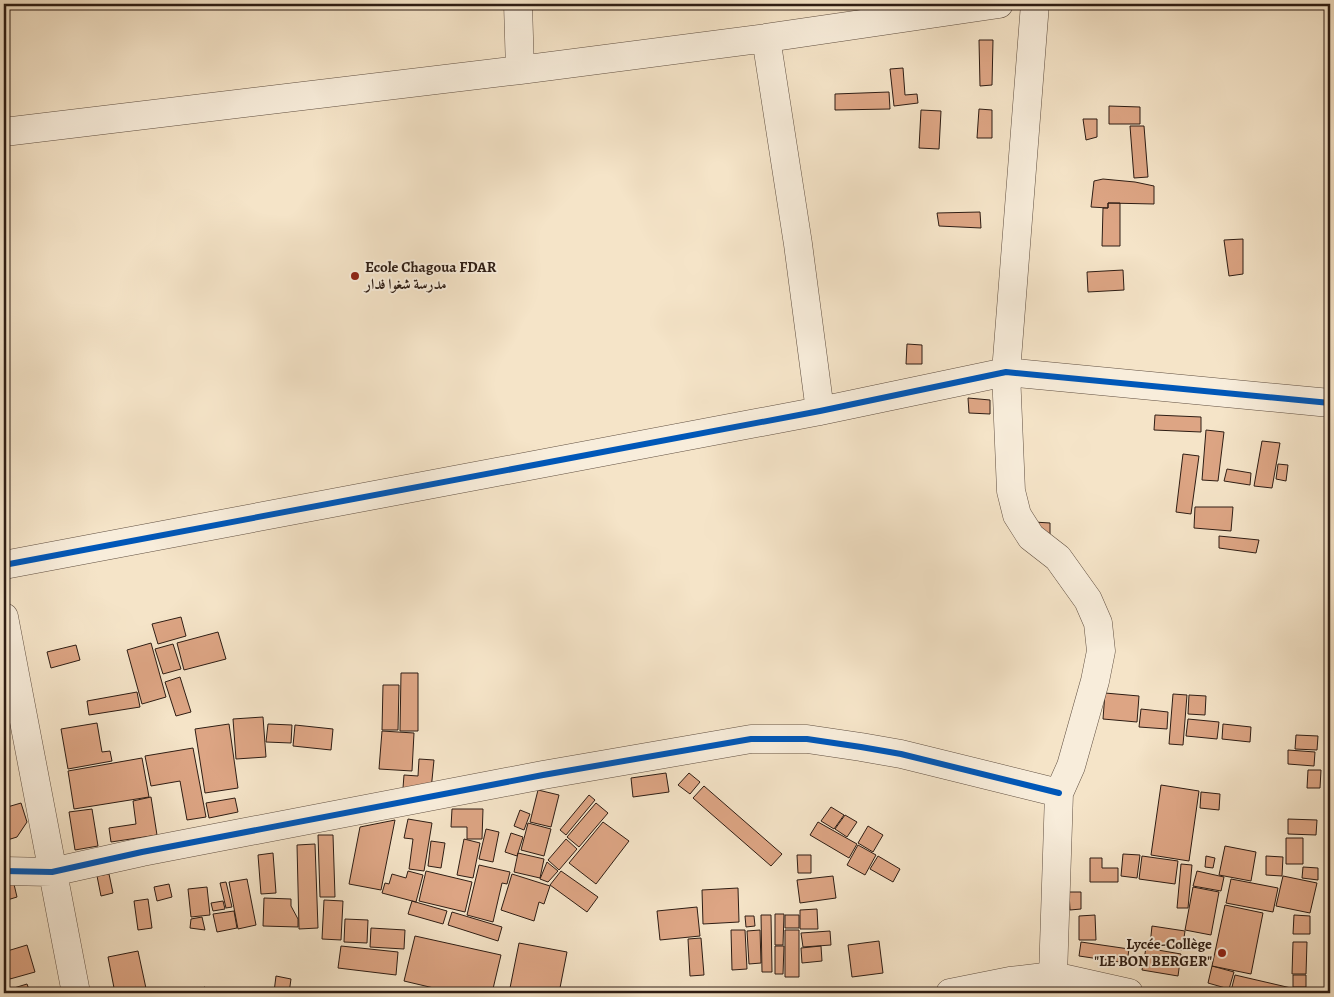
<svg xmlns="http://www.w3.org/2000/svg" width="1334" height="997" viewBox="0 0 1334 997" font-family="Alegreya,Amiri,serif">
<rect width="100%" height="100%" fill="#f5e4c8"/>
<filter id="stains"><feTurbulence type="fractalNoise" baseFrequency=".004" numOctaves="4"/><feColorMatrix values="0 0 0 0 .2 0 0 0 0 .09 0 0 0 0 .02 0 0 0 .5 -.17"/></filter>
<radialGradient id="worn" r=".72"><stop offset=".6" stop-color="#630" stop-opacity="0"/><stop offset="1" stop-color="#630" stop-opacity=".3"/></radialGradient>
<path fill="#dda584" stroke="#2e1d14" d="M979,40H993L992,85L980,86Z
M903,68L905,95L917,94L918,103L894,106L890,69Z
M889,92L890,109L835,110V94Z
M1109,106L1140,107V124H1109Z
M979,109L992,110V138H977Z
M921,110L941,111L939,149L919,148Z
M1083,119H1097V137L1086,140Z
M1130,126H1144L1148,177L1134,178Z
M1103,179L1135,182L1154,186V204L1108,203V208L1091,207L1094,181Z
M1108,203H1120V246H1102L1103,208H1108Z
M980,212L981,228L939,226L937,213Z
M1327,229H1330V247H1326Z
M1243,239V274L1229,276L1224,240Z
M1123,270L1124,290L1088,292L1087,272Z
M907,344L922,345V364H906Z
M968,398L990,400V414L969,413Z
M1155,415L1201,417V432L1154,430Z
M1206,430L1224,432L1218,481L1202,480Z
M1262,441L1280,443L1272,488L1254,486Z
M1183,454L1199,456L1191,514L1176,512Z
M1278,464L1288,465L1286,481L1276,479Z
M1227,469L1251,473L1250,485L1224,481Z
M1195,507H1233L1231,531L1194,528Z
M1034,522L1050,523V536Z
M1219,536L1259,540L1256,553L1219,548Z
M181,617L186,636L158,644L152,624Z
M218,632L226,659L184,670L177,643Z
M151,643L166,697L142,704L127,650Z
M173,644L181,669L163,674L155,649Z
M76,645L80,660L51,668L47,652Z
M401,673H418V731H400Z
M180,677L191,712L176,716L165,682Z
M383,685H399L398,730H382Z
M137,692L140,707L89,715L87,701Z
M1105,693L1139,696L1137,722L1103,719Z
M1173,694L1187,695L1183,745L1169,744Z
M1189,695L1206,696L1205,715L1188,714Z
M1141,709L1168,712L1167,729L1139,727Z
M4,713L7,745H4Z
M263,717L266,757L236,759L233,719Z
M1188,719L1219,722L1217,739L1186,736Z
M97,723L102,752L110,751L112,761L68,769L61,729Z
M229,724L238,788L205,793L195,729Z
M268,724L292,725L291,743L266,742Z
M1223,724L1251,727L1250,742L1222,739Z
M295,725L333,729L331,750L293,746Z
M382,731L414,733L412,771L379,769Z
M1296,735L1318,736L1317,750L1295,749Z
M193,748L206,817L187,820L180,781L151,786L145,756Z
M1288,750L1315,752L1314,766L1288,764Z
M142,758L149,797L74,809L68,771Z
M419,759L434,760L431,790L403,788L404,775L418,776Z
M1308,770H1321L1320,788H1307Z
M666,773L669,792L633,797L631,778Z
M689,773L700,782L690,794L678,785Z
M1161,785L1199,791L1189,861L1151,855Z
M704,786L782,854L771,866L693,798Z
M538,790L559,795L551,827L530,822Z
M1201,792L1220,794L1219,810L1200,808Z
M589,795L595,800L566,835L560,830Z
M151,797L157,835L111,842L109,828L136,824L133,801Z
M235,798L238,812L209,818L206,803Z
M21,803L27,822L17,837L4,841V808Z
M596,803L608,813L579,847L567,837Z
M831,807L844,815L834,829L821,821Z
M92,809L98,846L75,850L69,812Z
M452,809H483L482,839H467V827H451Z
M520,810L530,814L524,830L514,826Z
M845,815L857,822L847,837L835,829Z
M408,819L432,823L424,871L409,869L413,839L404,838Z
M1288,819L1317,820L1316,835L1288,834Z
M395,820L381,890L349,884L360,827Z
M603,822L629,841L596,884L569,863Z
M818,822L857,844L849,858L810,835Z
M528,823L551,829L544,856L521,850Z
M868,826L883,835L873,852L858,843Z
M486,829L499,832L493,862L479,859Z
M511,833L523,837L517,856L505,852Z
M318,835H333L335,897H320Z
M1286,838H1303V864H1286Z
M464,839L480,843L473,878L457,875Z
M566,839L577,849L559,870L548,860Z
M431,841L445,843L441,868L428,866Z
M315,844L318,928L299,929L297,845Z
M858,845L876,855L865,875L847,865Z
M1225,846L1256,852L1251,881L1219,875Z
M273,853L276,893L261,894L258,855Z
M518,853L544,859L540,878L514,872Z
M1123,854L1140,855L1137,878L1121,876Z
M797,855H811V873H798Z
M878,856L900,869L893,882L870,869Z
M1142,856L1178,861L1175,884L1139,879Z
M1206,856L1215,858L1213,868L1205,867Z
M1266,856L1283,857L1282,876L1266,875Z
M1090,858H1102V868H1118V882H1090Z
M547,862L558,871L548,882L540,879Z
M1181,864L1192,865L1188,908H1177Z
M479,865L510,872L507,884L502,883L493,922L467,915Z
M1303,867L1318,868V880L1302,878Z
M408,871L423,875L416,902L382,893L385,883L389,884L392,874L406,878Z
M426,871L472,882L465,912L419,901Z
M561,871L598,897L587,912L550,885Z
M1197,871L1224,877L1221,891L1193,886Z
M109,874L113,893L101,896L97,876Z
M512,874L550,886L544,904L539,902L534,921L501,910Z
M833,876L836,898L800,903L797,880Z
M1283,876L1317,883L1310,913L1276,906Z
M247,879L256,925L238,929L229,882Z
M1231,879L1278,888L1273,912L1226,903Z
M13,880L17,897L4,901V882Z
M226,882L232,907L226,908L220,883Z
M169,884L172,897L157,901L154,887Z
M207,887L210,915L191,917L188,889Z
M1193,887L1219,892L1211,935L1185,930Z
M738,888L739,922L703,924L702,890Z
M1069,892H1081V909L1070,910Z
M264,898L291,899V906L298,919V927L263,926Z
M148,899L152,928L138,930L134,901Z
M324,900L343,901L341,940L322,939Z
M223,901L225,909L213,911L211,903Z
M412,901L447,911L443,924L408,914Z
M1225,905L1263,913L1251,974L1212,966Z
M697,907L700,936L660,940L657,911Z
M817,909L818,929H800V910Z
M234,911L237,928L217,932L213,914Z
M452,912L502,927L498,941L448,925Z
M775,914H784L783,945H775Z
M761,915H771L772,972H762Z
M785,915H799V928H785Z
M1095,915L1096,940H1079V916Z
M1294,915L1310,916V934H1293Z
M745,916H754L755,926L746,927Z
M202,917L205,930L190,928L191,919Z
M345,919L368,920L367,943L344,942Z
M1152,926L1185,931L1182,950L1150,945Z
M371,928L405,930L404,949L370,947Z
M731,930H745L747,969L732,970Z
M760,930L761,963L749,964L747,931Z
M785,930H799V977H785Z
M830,931L831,945L803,947L801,933Z
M415,936L501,955L492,993H455L404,981Z
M701,938L704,975L690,976L688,939Z
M879,941L883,973L852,977L848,945Z
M1081,942L1129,949L1127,963L1079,956Z
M1293,942H1307L1306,974H1292Z
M519,943L567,952L559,993H509Z
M27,945L35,972L10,979L7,968H4V952Z
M341,946L398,952L396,975L338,968Z
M775,946H784L783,974H775Z
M821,946L822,961L802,963L801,948Z
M1146,948L1181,954L1178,976L1142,970Z
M138,951L147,993H115L108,957Z
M1212,966L1234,972L1229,989L1208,983Z
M1235,975L1304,991L1303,993H1242L1231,991Z
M1293,975H1306V987H1293Z
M276,976L291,979L289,993L274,992Z
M27,984L30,992L4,993V991Z
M205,987L207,993H187Z"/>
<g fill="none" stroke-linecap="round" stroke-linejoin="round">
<g stroke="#604f41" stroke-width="29">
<path id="minor" d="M518,4L520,70
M1035,4L1006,372L1011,491L1017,515L1031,537L1058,558L1088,600L1098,623L1101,651L1095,681L1071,766L1059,793L1053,976L1054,993
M766,38L798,244L820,411
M4,132L520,70L766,38L999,4
M4,565L820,411L1006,372L1330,403
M4,617L76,993
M4,871L52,872L142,852L543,775L751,739H807L861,747L901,754L1059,793
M950,993L1010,981L1053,976L1129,993"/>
</g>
<use href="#minor" stroke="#f8eddb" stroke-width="28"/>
<g stroke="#f8eddb" stroke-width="9">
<path id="cycleway" d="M4,565L820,411L1006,372L1330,403
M4,871L52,872L142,852L543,775L751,739H807L861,747L901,754L1059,793"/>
</g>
<use href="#cycleway" stroke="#0057b8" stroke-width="6"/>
</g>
<g fill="#8f2418" stroke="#f8eddb" stroke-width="2">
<circle cx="355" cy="276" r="5"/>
<circle cx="1222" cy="953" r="5"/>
</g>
<g text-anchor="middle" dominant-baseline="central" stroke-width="4" stroke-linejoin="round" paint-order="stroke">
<g font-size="15" font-weight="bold" fill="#2e1d14" stroke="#f8eddb" text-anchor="start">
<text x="365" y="267">Ecole Chagoua FDAR<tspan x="365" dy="17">مدرسة شغوا فدار</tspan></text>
<text x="1212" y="944" text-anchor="end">Lycée-Collège<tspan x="1212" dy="17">"LE BON BERGER"</tspan></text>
</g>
</g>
<rect width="1334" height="997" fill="none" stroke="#f5e4c8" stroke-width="20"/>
<rect x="5" y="5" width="1324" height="987" fill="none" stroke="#2e1d14" stroke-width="2.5"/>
<rect x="10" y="10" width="1314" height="977" fill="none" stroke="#2e1d14"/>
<rect width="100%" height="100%" filter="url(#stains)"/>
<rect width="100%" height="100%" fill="url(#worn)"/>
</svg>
